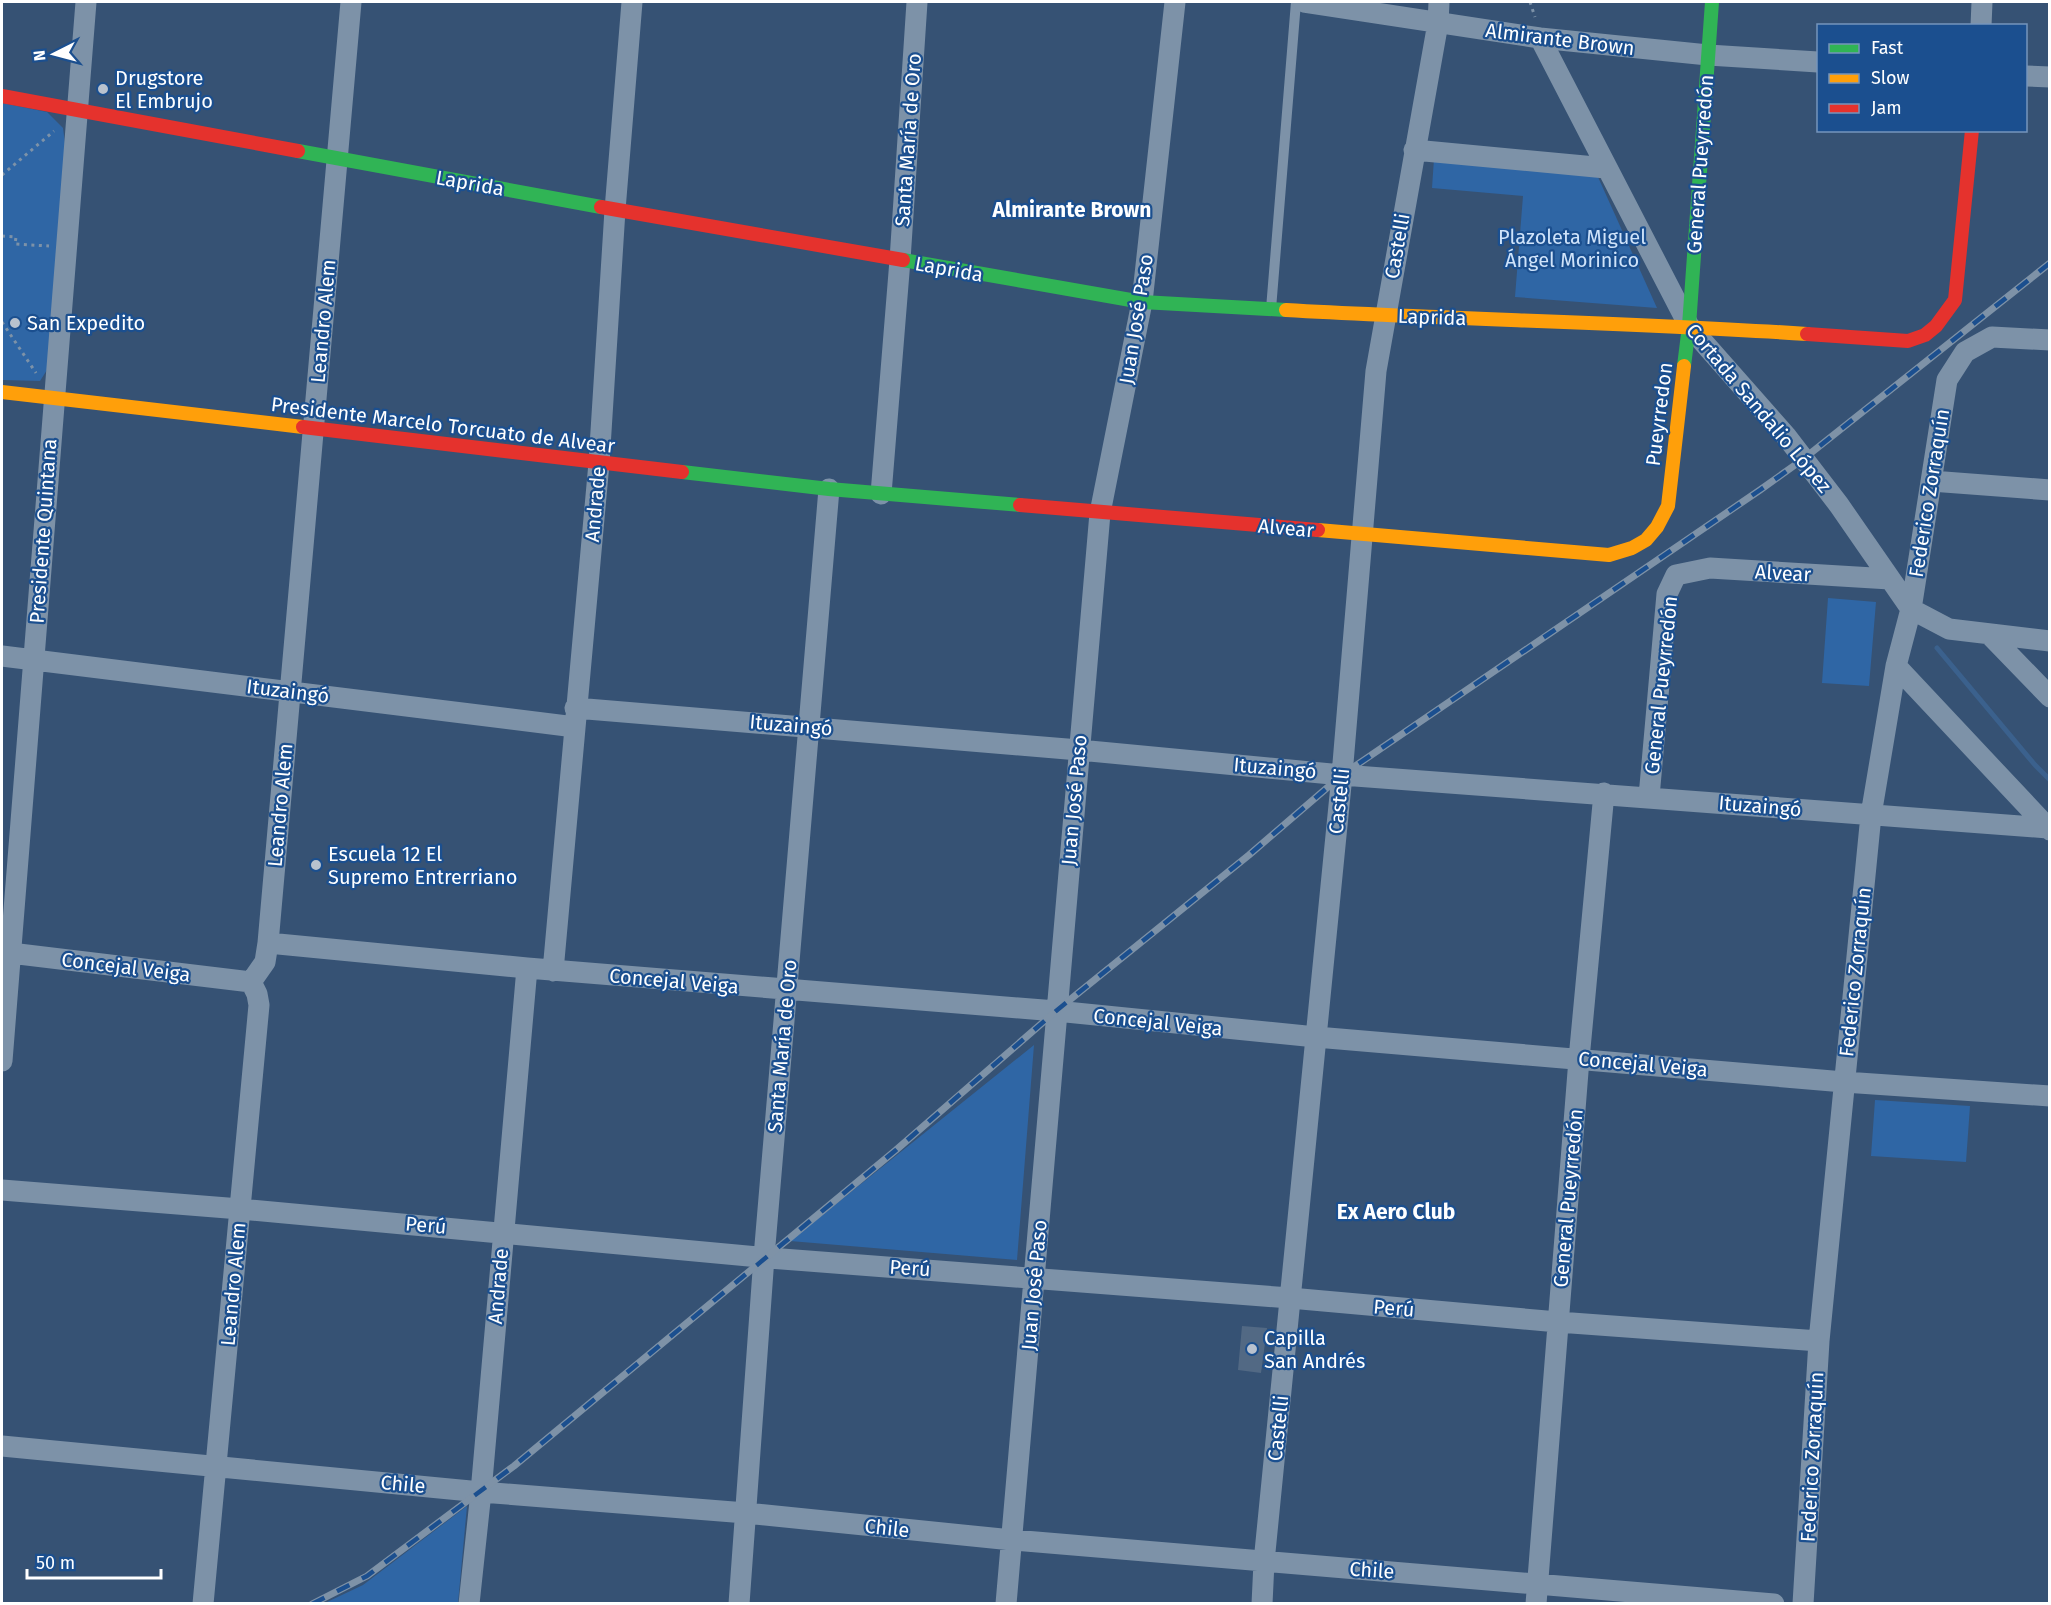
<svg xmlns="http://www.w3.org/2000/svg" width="2051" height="1605" viewBox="0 0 2051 1605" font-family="'Fira Sans',sans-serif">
<rect width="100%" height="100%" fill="#365274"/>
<path fill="#2f66a5" d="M2,103L47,112L63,128L68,166L52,362L40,381L2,380Z
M1435,144L1589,157L1657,308L1515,297L1523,196L1432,188Z
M1828,598L1876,602L1869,686L1822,683Z
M1034,1045L1017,1260L790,1241Z
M1875,1100L1970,1106L1966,1162L1871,1156Z
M467,1506L458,1603H325L363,1585Z"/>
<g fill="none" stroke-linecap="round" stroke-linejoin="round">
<path stroke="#3b618d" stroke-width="5" d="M1937,648L2035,765L2050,780"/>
</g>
<path fill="#526984" d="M1242,1326L1267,1328L1261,1373L1238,1370Z"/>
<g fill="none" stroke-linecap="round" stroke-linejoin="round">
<path stroke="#7d92a8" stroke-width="3" stroke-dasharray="3 4.5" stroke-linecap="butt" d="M1530,2L1535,17
M2,175L54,131
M2,236L16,237L15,244L49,246
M2,322L36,373"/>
<path stroke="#7d92a8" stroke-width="10" d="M1271,309L1296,2"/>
<path stroke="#7d92a8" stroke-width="21" d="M1304,2L1540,38L1708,55L1818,62
M1981,26L1982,2
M1540,38L1689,326L1786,436L1839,505L1911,609L1949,629L2050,641
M2026,76L2050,77
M1414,150L1606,168
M1931,481L2050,490
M881,494L900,260L917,2
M1989,634L2050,697
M2,656L575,727
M1896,666L2050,830
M575,708L1079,750L1342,775L2048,828
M1649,797L1667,594L1676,575L1710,568L1890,579
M268,943L527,968L1056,1011L1316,1037L1844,1082L2050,1096
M2,952L251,982
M553,971L599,463L615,210L632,2
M2,1061L86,2
M2,1190L240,1209L769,1258L1290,1298L1558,1322L1819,1341
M2,1446L481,1492L746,1513L1012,1540L1774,1604
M203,1604L259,1005L257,994L251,982L265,962L268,943L351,2
M469,1604L481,1492L527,968
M739,1604L764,1257L829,489
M1006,1604L1100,513L1142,302L1175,2
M1262,1604L1264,1562L1342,775L1376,371L1438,23L1439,2
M1536,1604L1579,1059L1604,793
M1803,1604L1819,1341L1871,815L1896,666L1911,609L1947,380L1965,352L1992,337L2050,340"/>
<path stroke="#30b455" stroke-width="14" d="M298,151L601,207
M903,260L1142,302L1286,310
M1684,366L1689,326L1712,2
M682,472L829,489L1020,505"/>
<path stroke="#ff9f0a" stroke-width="14" d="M1286,310C1460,320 1634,322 1807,334
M2,392L303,427
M1318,530L1609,555L1632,548L1646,540L1657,527L1668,506L1684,366"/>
<path stroke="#e5322d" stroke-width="14" d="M2,96L298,151
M601,207L903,260
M1807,334L1908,341L1925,335L1936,326L1955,300L1972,130
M303,427L682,472
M1020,505L1318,530"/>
<g stroke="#7e92a7" stroke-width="7">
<path id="rail" d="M312,1604L367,1576L514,1466L896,1150L1056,1011L1249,855L1342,775L1760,490L1802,460L2050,263"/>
</g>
<use href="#rail" stroke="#1b4f8f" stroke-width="4.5" stroke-dasharray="14" stroke-linecap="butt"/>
</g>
<g fill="#b9c2ce" stroke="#1b4f8f" stroke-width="2">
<circle cx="103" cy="89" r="6"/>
<circle cx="15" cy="323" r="6"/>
<circle cx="316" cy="865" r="6"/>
<circle cx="1252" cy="1349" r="6"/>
</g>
<g text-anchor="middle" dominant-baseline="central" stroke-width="4.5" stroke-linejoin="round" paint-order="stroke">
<g font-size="20" fill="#fff" stroke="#1b4f8f">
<text transform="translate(1560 39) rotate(7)">Almirante Brown</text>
<text transform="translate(908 140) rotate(-86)">Santa María de Oro</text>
<text transform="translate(1700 164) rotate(-86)">General Pueyrredón</text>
<text transform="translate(470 183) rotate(10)">Laprida</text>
<text transform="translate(1397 246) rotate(-80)">Castelli</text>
<text transform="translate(949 269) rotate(10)">Laprida</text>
<text transform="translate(1432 317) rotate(2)">Laprida</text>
<text transform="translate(1136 319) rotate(-81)">Juan José Paso</text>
<text transform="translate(323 321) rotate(-85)">Leandro Alem</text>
<text transform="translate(1759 408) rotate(50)">Cortada Sandalio López</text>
<text transform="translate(1659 414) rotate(-83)">Pueyrredon</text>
<text transform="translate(443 425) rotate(7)">Presidente Marcelo Torcuato de Alvear</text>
<text transform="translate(1929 493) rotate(-81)">Federico Zorraquín</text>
<text transform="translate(595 504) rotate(-85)">Andrade</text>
<text transform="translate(1286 528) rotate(5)">Alvear</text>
<text transform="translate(43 531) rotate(-86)">Presidente Quintana</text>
<text transform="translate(1783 573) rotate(3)">Alvear</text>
<text transform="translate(1661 685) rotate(-84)">General Pueyrredón</text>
<text transform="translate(288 691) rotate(7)">Ituzaingó</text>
<text transform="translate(791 725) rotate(5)">Ituzaingó</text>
<text transform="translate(1275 768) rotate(5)">Ituzaingó</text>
<text transform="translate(1074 800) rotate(-85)">Juan José Paso</text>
<text transform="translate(1339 801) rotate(-84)">Castelli</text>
<text transform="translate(280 805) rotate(-85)">Leandro Alem</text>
<text transform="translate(1760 806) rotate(5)">Ituzaingó</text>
<text transform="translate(126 967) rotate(7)">Concejal Veiga</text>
<text transform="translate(1855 972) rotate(-84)">Federico Zorraquín</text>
<text transform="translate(674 981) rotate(5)">Concejal Veiga</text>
<text transform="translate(1158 1022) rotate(6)">Concejal Veiga</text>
<text transform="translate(782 1046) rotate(-85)">Santa María de Oro</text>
<text transform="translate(1643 1064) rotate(5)">Concejal Veiga</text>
<text transform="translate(1568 1198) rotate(-85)">General Pueyrredón</text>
<text transform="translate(426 1225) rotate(5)">Perú</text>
<text transform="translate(910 1268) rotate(4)">Perú</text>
<text transform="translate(233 1284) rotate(-85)">Leandro Alem</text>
<text transform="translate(1034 1285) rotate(-85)">Juan José Paso</text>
<text transform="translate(498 1286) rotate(-85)">Andrade</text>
<text transform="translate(1394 1308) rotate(5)">Perú</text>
<text transform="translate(1278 1428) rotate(-84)">Castelli</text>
<text transform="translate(1812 1457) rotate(-87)">Federico Zorraquín</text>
<text transform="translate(403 1484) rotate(5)">Chile</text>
<text transform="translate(887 1528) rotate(6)">Chile</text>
<text transform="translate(1372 1570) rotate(4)">Chile</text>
</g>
<g font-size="20" fill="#fff" stroke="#1b4f8f" text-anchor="start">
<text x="115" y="78">Drugstore<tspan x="115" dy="23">El Embrujo</tspan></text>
<text x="27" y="323">San Expedito</text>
<text x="328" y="854">Escuela 12 El<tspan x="328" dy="23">Supremo Entrerriano</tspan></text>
<text x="1264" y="1338">Capilla<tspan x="1264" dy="23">San Andrés</tspan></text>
</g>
<g font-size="20" fill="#cfe3fa" stroke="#1b4f8f">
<text x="1572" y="237">Plazoleta Miguel<tspan x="1572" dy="23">Ángel Morinico</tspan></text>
</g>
<g font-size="21" font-weight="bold" fill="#fff" stroke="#1b4f8f">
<text x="1072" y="210">Almirante Brown</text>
<text x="1396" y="1212">Ex Aero Club</text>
</g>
</g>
<rect width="2051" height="1605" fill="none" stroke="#ffffff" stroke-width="6"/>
<rect x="1817" y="24" width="210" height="108" fill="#1b4f8f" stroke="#7695bc" stroke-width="1.5"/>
<rect x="1829" y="44" width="30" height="9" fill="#30b455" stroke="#7695bc" stroke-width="1.5"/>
<text x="1871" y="54" font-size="18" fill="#ffffff">Fast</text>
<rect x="1829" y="74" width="30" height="9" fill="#ff9f0a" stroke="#7695bc" stroke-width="1.5"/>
<text x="1871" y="84" font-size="18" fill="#ffffff">Slow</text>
<rect x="1829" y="104" width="30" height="9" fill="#e5322d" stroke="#7695bc" stroke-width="1.5"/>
<text x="1871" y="114" font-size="18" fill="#ffffff">Jam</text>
<g transform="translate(54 54) rotate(264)" stroke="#1b4f8f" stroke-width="4.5" paint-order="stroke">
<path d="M0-4.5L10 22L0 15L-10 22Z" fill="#ffffff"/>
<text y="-9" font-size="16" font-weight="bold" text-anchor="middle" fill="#ffffff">N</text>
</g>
<path d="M27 1569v9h134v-9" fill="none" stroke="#ffffff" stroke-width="3"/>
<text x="36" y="1569" font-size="18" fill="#ffffff" stroke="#1b4f8f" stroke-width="4.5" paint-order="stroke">50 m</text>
</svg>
